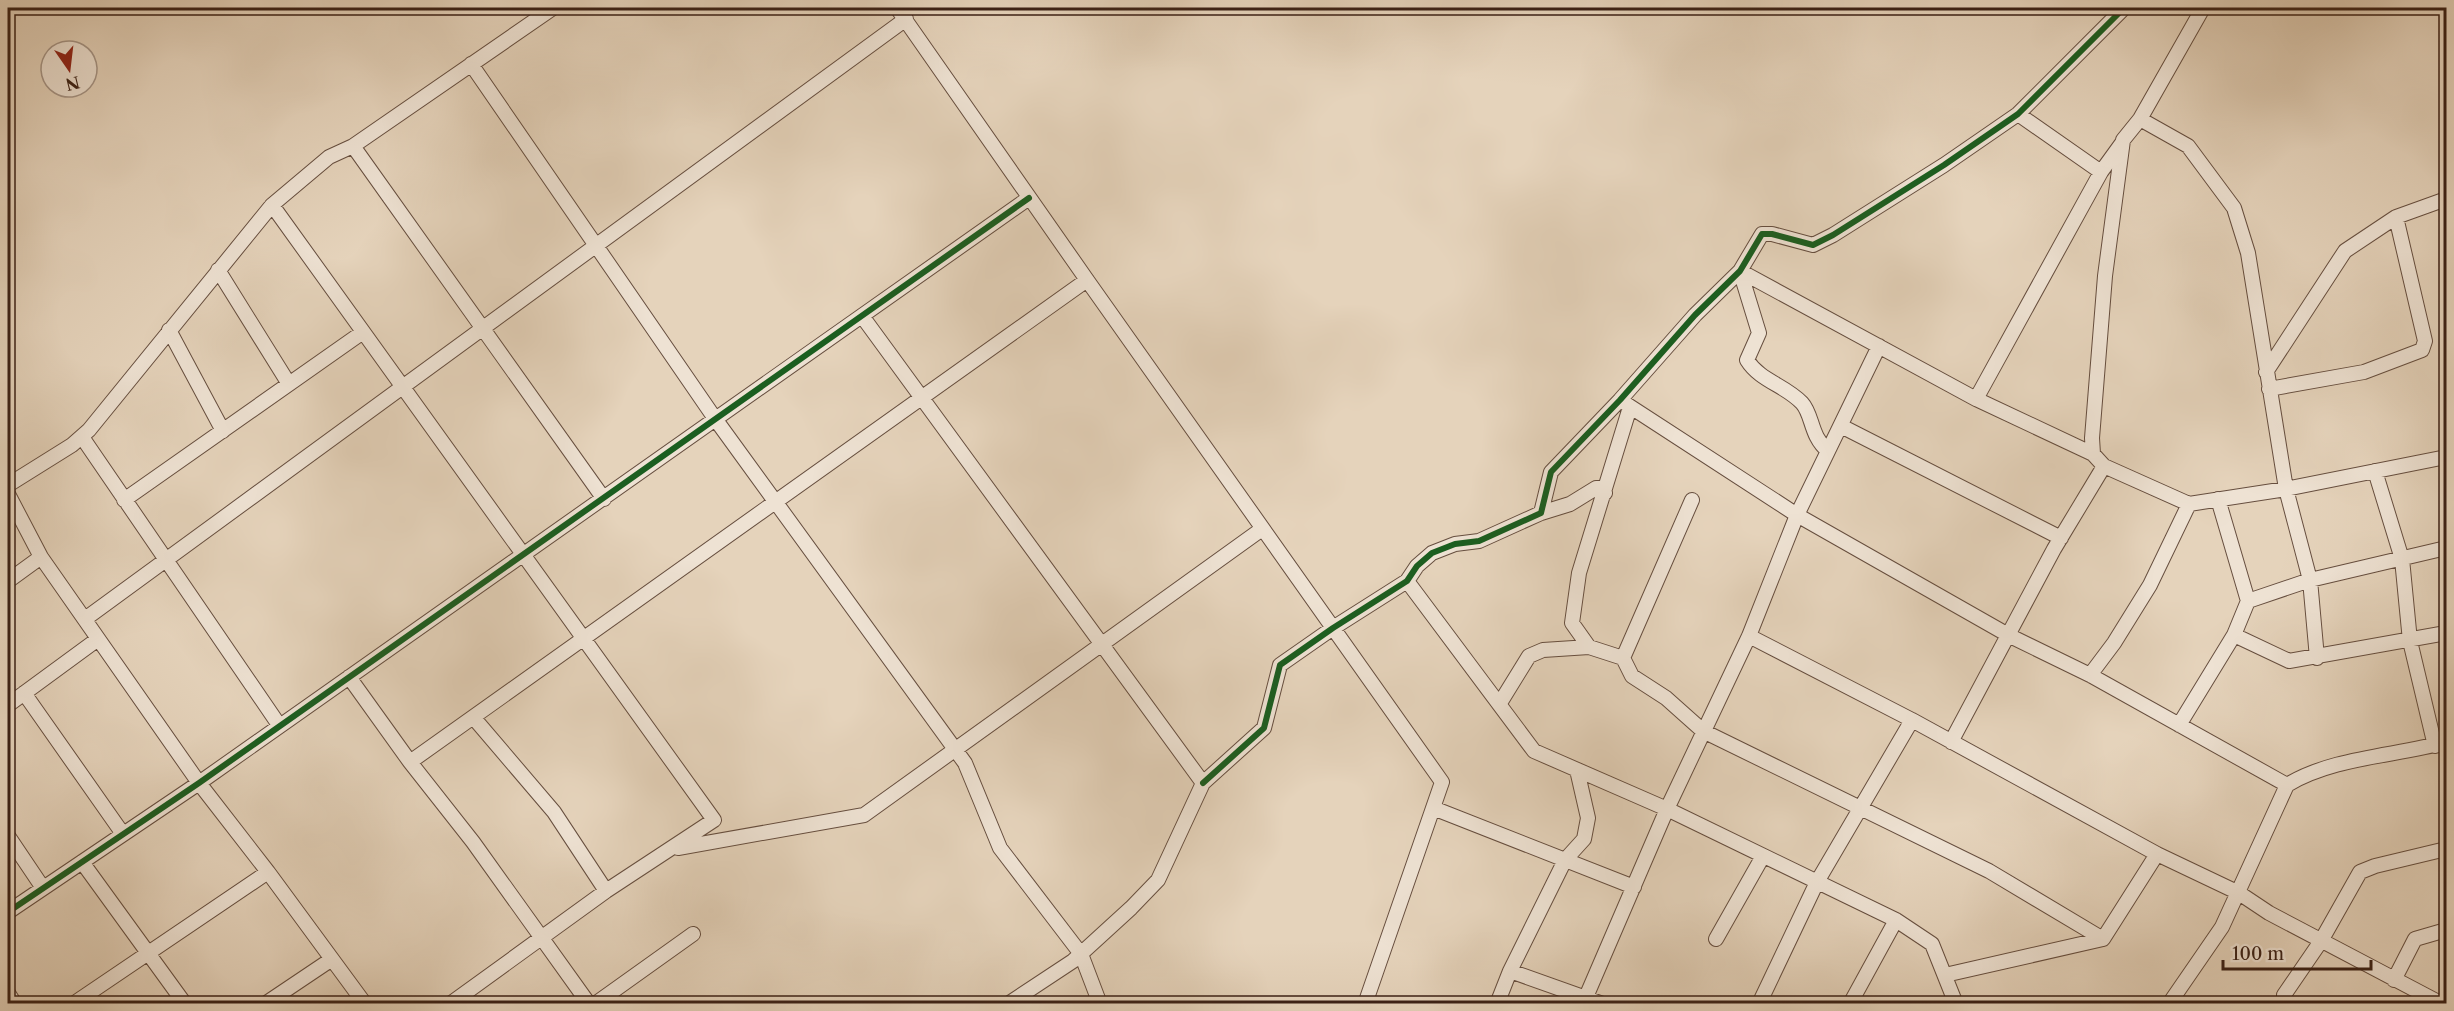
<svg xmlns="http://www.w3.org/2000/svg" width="2454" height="1011" viewBox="0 0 2454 1011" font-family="'Libre Caslon Text',serif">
<rect width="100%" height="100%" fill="#e5d3bb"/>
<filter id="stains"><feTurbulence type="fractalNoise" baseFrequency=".00333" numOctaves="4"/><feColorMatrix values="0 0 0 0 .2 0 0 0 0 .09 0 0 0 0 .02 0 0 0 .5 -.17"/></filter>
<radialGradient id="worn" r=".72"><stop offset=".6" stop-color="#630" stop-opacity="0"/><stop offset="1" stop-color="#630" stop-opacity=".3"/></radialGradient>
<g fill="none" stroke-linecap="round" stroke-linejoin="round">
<g stroke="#664e3f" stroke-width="16">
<path id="minor" d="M897,8L1087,280L1442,782L1365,1004
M2203,8L2140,119L2188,146L2234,208L2248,253L2286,489L2310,580L2317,658
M471,64L716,420L965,763L1000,848L1081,954L1100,1004
M2018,114L2101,172
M353,146L604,499
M272,205L714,820L606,891L450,1004
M218,270L289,384
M1740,271L1976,399L2093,454L2104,466L2189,504L2286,489L2446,457
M1740,271L1759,333L1747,360C1760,381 1785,385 1802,403C1813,415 1810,436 1828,451
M862,316L1203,783L1158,880L1131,908L1073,961L1008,1004
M169,330L223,431
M2266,372L2345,251L2396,217L2446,199
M2269,389L2364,372L2422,350L2425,341L2396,217
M1976,399L2101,172L2122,143
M1620,400L1797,515L2010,636L2090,675L2287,785
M1841,426L2061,538
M82,437L279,725
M2093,454L2092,438L2105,276L2123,140L2140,119
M2375,471L2402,559L2410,641L2435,746
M8,485L72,445L89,430L272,205L329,157L353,146L553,8
M8,494L41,557L199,783L268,872L365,1004
M2218,499L2248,601
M124,500L363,332
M1541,513L1570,504L1596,488H1603L1605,493
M8,581L41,557
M1407,581L1534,751L1667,809L1896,920L1932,944L1956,1004
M85,619L906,19
M2234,635L2289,661L2446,633
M1749,636L1912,720L2157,854L2239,893L2269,913L2442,1004
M1589,647L1572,623L1579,573L1630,407
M1623,658L1692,500
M2090,675L2114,643L2150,585L2189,504
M349,677L410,762L473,842L589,1004
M24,693L123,834
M1500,703L1529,656L1543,650L1589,647L1623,658L1632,676L1666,698L1703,731L1989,871L2103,939
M8,705L98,639
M473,717L554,812L606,891
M2179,725L2234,635L2248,601L2310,580L2446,548
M1951,742L2054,549L2104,466
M410,762L1087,280
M1203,783L1264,728L1280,665L1333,628L1407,581L1417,566L1432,553L1455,544L1479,541L1541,513L1551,472L1620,400L1695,315L1740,271L1762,234H1772L1813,245L1833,235L1944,165L2018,114L2124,8
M1433,808L1634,887
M8,836L43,888
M678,848L864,815L1262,529
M82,862L185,1004
M8,912L199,783L1029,198
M1716,939L1763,856
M1510,971L1603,1004
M1945,975L2103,939L2157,854
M2394,980L2415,939L2446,930
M8,993L15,1004
M73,1004L268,872
M265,1004L332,959
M595,1004L693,934
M1497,1004L1510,971L1565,860L1584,839L1588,818L1577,770
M1583,1004L1667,809L1749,636L1797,515L1879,346
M1759,1004L1817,882L1912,720
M1850,1004L1896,920
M2169,1004L2222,927L2287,785C2333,757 2396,756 2446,742
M2285,1004L2284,995L2321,941L2360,872L2375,866L2446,849"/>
</g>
<use href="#minor" stroke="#eee2d3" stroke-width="14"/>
<g stroke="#eee2d3" stroke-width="10">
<path id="cycleway" d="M1203,783L1264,728L1280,665L1333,628L1407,581L1417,566L1432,553L1455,544L1479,541L1541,513L1551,472L1620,400L1695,315L1740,271L1762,234H1772L1813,245L1833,235L1944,165L2018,114L2124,8
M8,912L199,783L1029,198"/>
</g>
<use href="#cycleway" stroke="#1b5e20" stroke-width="6"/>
</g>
<rect width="2454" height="1011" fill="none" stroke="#e5d3bb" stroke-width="30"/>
<rect x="9" y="9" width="2436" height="993" fill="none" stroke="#3b2116" stroke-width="3"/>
<rect x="15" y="15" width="2424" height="981" fill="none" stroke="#3b2116" stroke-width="1.5"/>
<g transform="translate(69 69) rotate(166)"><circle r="28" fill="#eee2d3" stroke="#a69587" stroke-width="1.5"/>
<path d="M0-4.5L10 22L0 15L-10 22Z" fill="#8f2418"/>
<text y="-9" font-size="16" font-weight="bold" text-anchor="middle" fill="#3b2116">N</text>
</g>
<path d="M2223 960v9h148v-9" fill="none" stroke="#3b2116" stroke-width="3"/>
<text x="2232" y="960" font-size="18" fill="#3b2116" stroke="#eee2d3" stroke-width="4.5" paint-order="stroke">100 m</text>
<rect width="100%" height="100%" filter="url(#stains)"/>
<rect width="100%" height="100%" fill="url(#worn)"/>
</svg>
